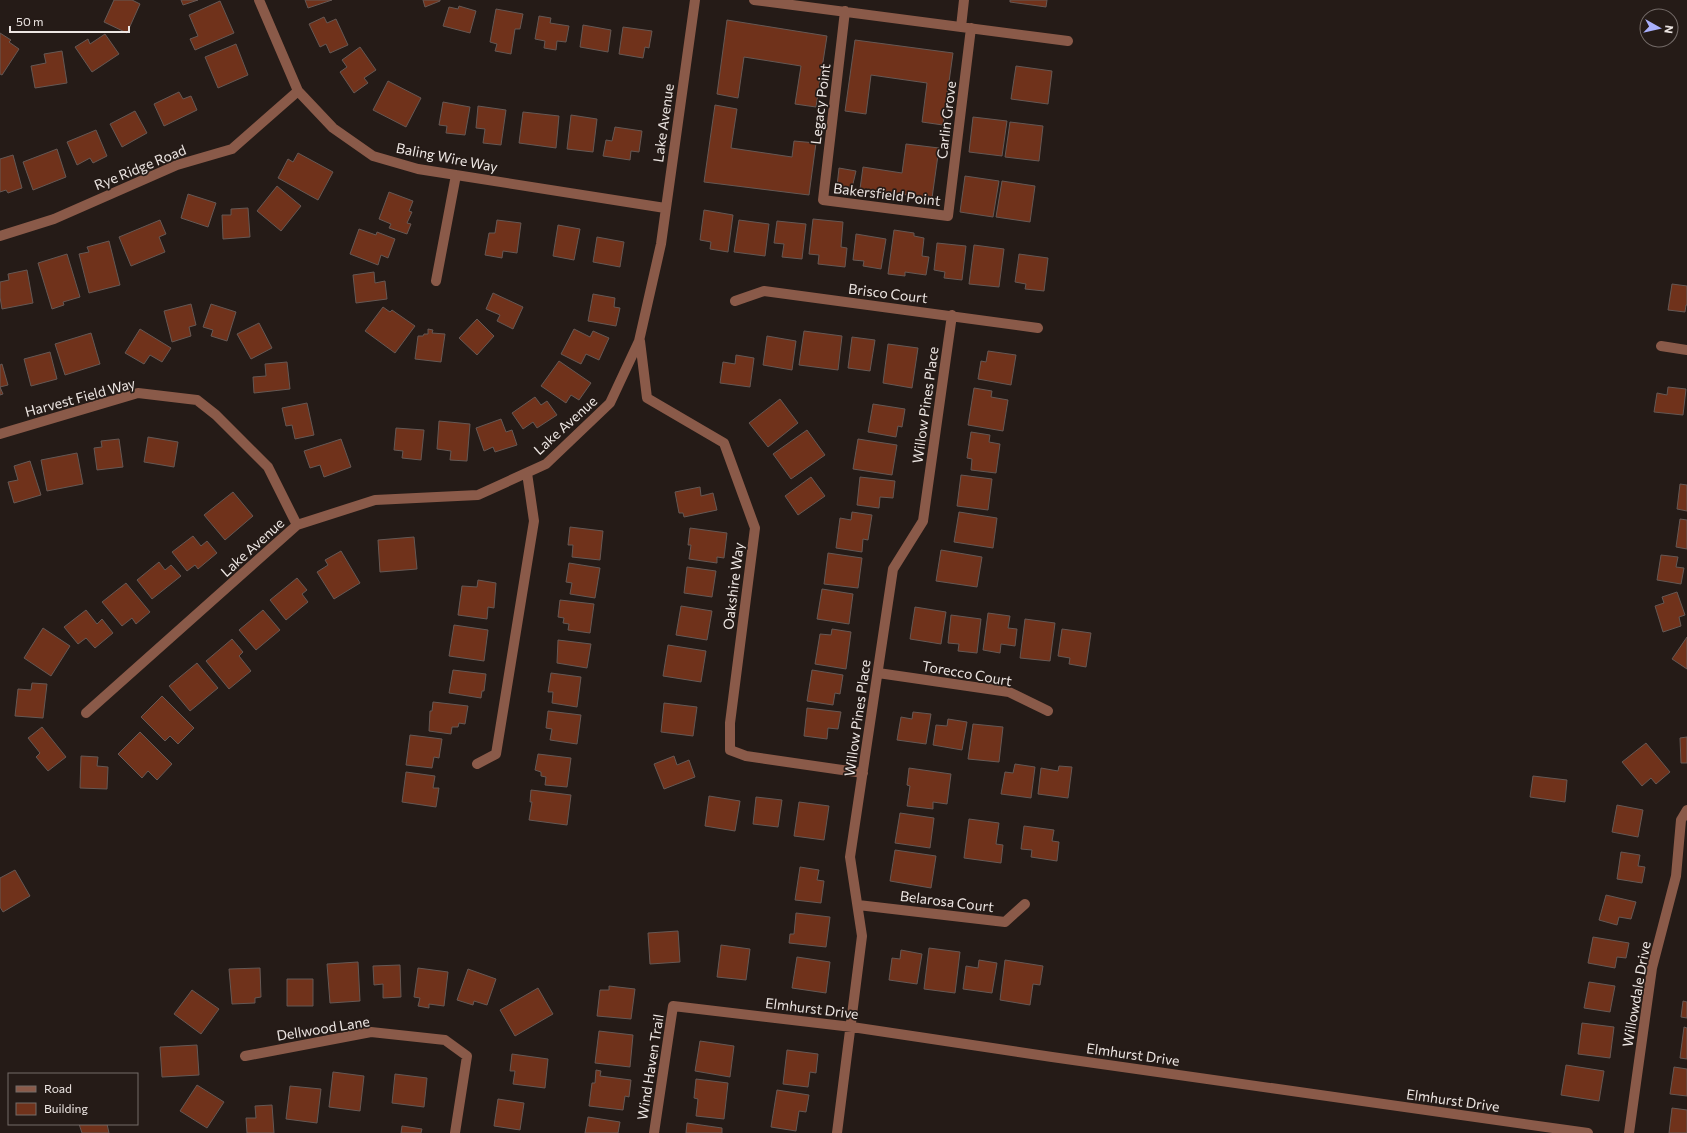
<svg xmlns="http://www.w3.org/2000/svg" width="1687" height="1133" viewBox="0 0 1687 1133" font-family="Commissioner,sans-serif">
<rect width="100%" height="100%" fill="#251b17"/>
<path fill="#70321b" stroke="#655854" d="M114,0H132L140,4L127,33L104,22Z
M181,0H198L183,5Z
M305,0H332L308,8Z
M423,0H440V1L425,7Z
M1010,0H1047L1046,7L1010,2Z
M220,1L234,33L195,50L190,39L198,36L189,15Z
M459,6L476,11L470,33L443,26L449,7L458,9Z
M496,9L523,14L520,29H515L511,54L495,51L497,44L490,42Z
M539,16L551,18L550,23L569,26L566,42L557,41L556,50L544,48L545,41L535,39Z
M324,17L327,23L336,19L348,45L330,53L326,44L320,47L309,24Z
M727,20L827,36L816,107L795,104L801,66L744,57L738,98L717,94Z
M583,25L611,30L608,52L580,47Z
M623,27L652,31L649,48L645,47L643,58L619,54Z
M0,33L11,40L9,42L19,49L2,75L0,74Z
M105,34L119,54L92,72L75,47L88,39L90,44Z
M855,40L953,53L943,125L922,122L927,83L871,75L866,114L845,111Z
M236,44L248,75L218,88L205,57Z
M360,47L376,70L364,78L368,83L354,93L340,72L347,67L342,60Z
M62,51L67,83L35,88L31,66L46,63L44,54Z
M1016,66L1052,71L1048,104L1011,99Z
M388,81L421,98L406,127L373,110Z
M179,92L183,99L191,96L197,110L164,126L154,104Z
M443,102L470,107L465,135L446,133L447,126L439,125Z
M715,105L737,109L731,148L792,157L794,141L816,143L809,195L704,182Z
M478,106L506,110L501,145L483,143L485,129L476,128Z
M135,111L147,133L122,147L110,124Z
M523,112L559,116L556,148L519,143Z
M571,115L597,119L593,152L567,149Z
M973,117L1007,121L1002,156L969,152Z
M1010,122L1043,126L1039,161L1005,157Z
M615,127L642,131L639,152L631,151L630,160L603,156L606,140L612,141Z
M96,130L107,156L93,163L90,158L77,165L67,142Z
M906,144L939,148L932,198L860,189L863,167L902,173Z
M57,149L66,177L33,190L23,162Z
M298,153L333,172L318,200L278,178L288,159L293,162Z
M13,155L22,188L8,193L6,190L0,192V159Z
M839,168L856,171L852,188L837,186Z
M965,176L999,181L993,217L960,212Z
M1002,181L1035,186L1030,222L996,217Z
M277,186L301,206L281,231L257,211Z
M389,192L413,201L409,211L412,212L407,223L411,224L407,234L389,228L391,224L379,219Z
M188,194L216,203L208,227L181,218Z
M248,208L250,237L223,239L222,215H231V209Z
M704,210L733,215L728,252L710,249L711,242L700,240Z
M813,219L843,222L841,247L847,248L845,267L818,264L819,255L809,254Z
M160,220L166,234L159,237L165,252L131,266L119,237Z
M497,220L521,223L517,253L503,251L502,258L485,255L489,233H495Z
M739,220L769,224L765,256L734,252Z
M777,221L806,224L802,259L782,257L784,244L774,243Z
M558,225L580,229L574,260L553,256Z
M359,229L376,235L377,232L395,239L388,258L381,255L378,265L350,254Z
M894,230L914,233V236L924,238L922,256L929,257L926,275L905,272V276L888,274Z
M856,234L886,239L881,269L863,266L864,261L853,260Z
M597,237L624,242L620,267L593,262Z
M109,241L120,285L89,293L79,254L89,252L87,247Z
M937,243L966,246L962,280L944,278L945,272L934,270Z
M974,245L1004,249L999,287L969,284Z
M67,254L80,297L63,302L64,305L52,309L38,263Z
M1019,254L1048,258L1044,291L1025,289L1026,284L1015,282Z
M27,270L33,303L2,309L0,297V282L9,280L8,274Z
M374,272L375,283L385,281L387,299L356,303L353,275Z
M1672,284L1687,286V305H1686L1685,312L1668,310Z
M493,293L523,307L513,329L497,321L500,315L486,309Z
M593,294L615,298L614,307L620,308L616,326L588,321Z
M191,304L196,325L189,327L191,336L172,342L164,311Z
M211,304L236,312L227,341L211,336L213,330L203,327Z
M383,307L390,312L392,310L415,326L395,353L365,331Z
M477,319L494,336L477,355L459,338Z
M259,323L272,348L251,359L237,334Z
M140,329L171,348L162,362L150,355L144,364L125,353Z
M428,329L433,330L432,333L445,334L441,362L415,359L418,336H423L424,334H428Z
M574,329L590,337L593,331L609,338L599,360L586,354L581,364L561,354Z
M804,331L842,336L838,370L799,365Z
M91,333L100,364L65,375L55,344Z
M767,336L796,341L792,370L763,365Z
M852,337L875,340L870,371L848,368Z
M888,344L918,348L912,388L883,383Z
M988,351L1016,355L1011,385L978,379L981,361L986,362Z
M50,352L57,379L31,386L24,359Z
M736,355L754,358L750,387L720,383L723,362L735,364Z
M559,361L591,383L579,400L571,395L566,403L541,386Z
M287,362L290,389L254,393L253,377L266,376L265,364Z
M2,364L8,385L0,387L3,394L0,395V365Z
M1668,387L1686,389L1683,415L1654,412L1657,393L1667,395Z
M974,388L992,391L991,397L1008,400L1003,431L968,425Z
M535,397L541,405L547,401L557,415L537,428L533,422L523,429L512,413Z
M780,399L798,423L768,447L749,423Z
M307,403L314,435L295,439L292,425L286,426L282,408Z
M873,404L905,409L902,427L898,426L896,437L868,432Z
M501,419L506,432L512,430L517,445L495,452L493,447L484,451L476,428Z
M439,421L470,424L467,461L450,460L451,451L437,449Z
M396,428L424,430L421,460L402,458L403,451L394,450Z
M807,430L825,455L791,479L773,454Z
M971,432L990,435L989,442L1000,444L996,473L971,470L972,459L967,458Z
M148,437L178,442L174,467L144,462Z
M119,439L123,467L97,470L94,448L102,447L101,441Z
M341,439L351,467L324,477L320,465L310,468L304,451Z
M858,439L897,445L892,475L853,469Z
M77,453L83,484L47,491L41,460Z
M30,461L41,495L14,503L8,482L18,480L14,466Z
M961,475L992,479L988,510L957,506Z
M811,477L825,496L798,515L785,496Z
M860,477L895,481L893,498L880,497L879,508L857,505Z
M1680,484L1687,485V511L1677,509Z
M700,487L701,496L713,493L717,510L684,517L683,513H679L675,492Z
M233,492L253,516L225,540L204,515Z
M852,512L872,515L868,540L863,539L862,552L836,548L840,518L851,520Z
M959,512L997,518L993,548L954,542Z
M1680,519L1687,520V549L1676,547Z
M570,527L603,531L600,560L572,557L573,545H568Z
M690,528L727,533L724,558L717,557V563L689,559L691,545H688Z
M193,536L201,546L207,541L217,553L198,569L195,565L187,571L172,552Z
M414,537L417,569L380,572L378,540Z
M941,550L982,557L977,587L936,581Z
M341,551L360,583L334,599L317,572L328,565L325,560Z
M828,553L862,558L858,588L824,584Z
M1661,555L1678,557L1676,567L1684,568L1681,584L1657,580Z
M159,562L165,570L171,565L181,576L152,599L137,580Z
M569,563L600,568L595,598L570,594L572,583L566,582Z
M687,567L716,571L712,597L684,593Z
M297,578L307,590L302,594L308,602L286,620L270,600Z
M478,580L496,583L494,608L488,607L487,619L458,615L462,586L477,587Z
M126,583L150,612L136,624L132,618L122,626L102,602Z
M822,589L853,594L849,624L817,619Z
M1677,592L1685,615L1679,617L1681,626L1663,632L1655,606L1664,603L1662,597Z
M560,600L594,604L590,633L568,630L569,624L563,623L564,618L558,617Z
M681,606L712,611L707,640L676,635Z
M915,607L946,612L941,644L910,639Z
M86,610L97,624L102,619L113,633L95,648L86,638L78,644L64,627Z
M263,610L280,630L256,650L239,630Z
M988,613L1010,616L1008,628L1017,629L1015,646L1001,644L1000,653L983,650Z
M951,615L981,619L977,653L958,651L959,644L948,643Z
M1025,619L1055,623L1050,661L1020,658Z
M454,625L488,630L484,661L449,656Z
M43,628L70,646L51,676L24,658Z
M832,629L851,632L846,669L815,664L820,634L831,635Z
M1062,629L1091,633L1086,667L1069,664L1070,658L1058,656Z
M1687,637V669L1672,659Z
M232,639L243,652L239,656L251,671L229,689L206,661Z
M558,640L591,644L587,668L557,663Z
M668,645L706,651L701,682L663,676Z
M197,663L218,688L190,711L169,686Z
M453,670L486,674L484,691H482L481,698L449,693Z
M812,670L843,675L840,694L835,693L833,705L807,701Z
M551,673L581,677L577,707L552,703L553,692H548Z
M32,683L47,684L43,718L15,716L18,689L31,690Z
M162,696L194,728L178,744L170,736L165,741L141,717Z
M433,702L468,706L465,724L459,723L458,727H452L451,734L429,731L430,711H432Z
M664,703L697,707L693,736L661,732Z
M807,708L841,712L838,729L828,728L827,739L804,736Z
M548,711L581,715L577,744L550,740L552,729L546,728Z
M913,712L931,714L926,744L897,740L901,717L912,719Z
M948,719L967,722L962,750L933,745L936,725L947,726Z
M973,724L1003,727L999,762L968,759Z
M42,727L66,757L48,771L36,757L40,753L28,738Z
M140,732L172,764L157,780L148,771L142,778L118,754Z
M410,735L442,739L439,758L434,757L432,768L406,765Z
M1687,737V763H1681L1680,738Z
M1646,743L1670,772L1656,784L1651,778L1642,786L1622,762Z
M538,754L571,758L567,787L545,785L546,777L541,776V772L535,770Z
M81,756L98,757L97,766L108,767L107,789L80,788Z
M674,756L677,765L689,760L695,777L664,789L654,764Z
M1015,764L1035,767L1031,798L1001,794L1005,772L1013,773Z
M1059,766L1072,767L1068,798L1038,794L1041,768L1058,771Z
M909,768L951,774L947,804L933,802V809L907,806L910,786L907,785Z
M406,772L435,776L433,788H439L436,807L402,802Z
M1533,776L1567,780L1565,802L1530,797Z
M531,790L571,795L567,825L529,820L532,802H530Z
M709,796L740,801L735,831L705,826Z
M756,797L782,800L778,827L753,824Z
M799,802L829,806L824,840L794,836Z
M1617,805L1643,810L1638,837L1612,832Z
M900,813L934,818L930,848L895,843Z
M969,819L999,823L996,844L1003,845L1001,863L964,858Z
M1024,826L1054,830L1052,841L1059,842L1057,861L1031,857L1032,850L1021,849Z
M895,850L936,856L931,888L890,881Z
M1621,852L1640,855L1638,866L1645,867L1642,883L1617,879Z
M800,867L819,870L817,880L824,881L821,903L795,900Z
M15,870L30,896L3,912L0,907V878Z
M1606,895L1636,902L1631,919L1619,917L1617,925L1599,920Z
M796,913L830,917L826,947L789,943L790,934H794Z
M678,931L680,962L650,964L648,933Z
M1593,937L1629,943L1626,958L1617,957L1615,968L1588,963Z
M721,945L750,949L746,980L717,977Z
M929,948L960,952L955,993L924,989Z
M901,950L922,954L917,984L889,980L892,958L900,959Z
M797,957L830,962L826,993L792,988Z
M979,960L997,963L992,993L963,989L966,966L978,968Z
M1005,960L1043,966L1040,985L1033,984L1030,1005L1000,1000Z
M358,962L360,1001L330,1003L327,964Z
M400,965L401,997L383,998V984L374,985L373,966Z
M260,968L261,997L255,998V1003L232,1004L229,969Z
M418,968L448,972L444,1006L429,1004V1008L418,1006L420,998L414,997Z
M468,969L496,979L487,1005L474,1001L473,1005L457,1000Z
M287,979H313V1006H287Z
M1589,982L1615,986L1610,1012L1584,1008Z
M609,986L635,989L631,1019L597,1016L600,990H609Z
M538,988L553,1014L515,1036L500,1010Z
M192,990L219,1009L201,1034L174,1014Z
M1683,1001L1687,1002V1018L1681,1017Z
M1582,1023L1614,1027L1610,1058L1578,1054Z
M1684,1027L1687,1028V1059L1680,1058Z
M599,1031L633,1035L630,1067L595,1063Z
M700,1041L734,1046L730,1077L695,1071Z
M197,1045L199,1075L162,1077L160,1047Z
M787,1050L818,1054L816,1073L810,1072L808,1087L783,1084Z
M512,1054L548,1059L545,1088L513,1084L515,1071H510Z
M1566,1065L1604,1071L1599,1101L1561,1095Z
M1674,1067L1687,1069V1096L1670,1094Z
M596,1070L601,1071L600,1076L631,1080L629,1097L625,1096L623,1110L589,1106L592,1083H595Z
M333,1072L364,1076L360,1111L329,1107Z
M395,1074L427,1078L424,1107L392,1103Z
M696,1079L728,1083L724,1119L696,1116L698,1099L694,1098Z
M197,1085L224,1102L207,1128L180,1111Z
M290,1086L321,1089L317,1123L286,1119Z
M777,1090L809,1095L806,1112L799,1111L796,1131L771,1127Z
M498,1099L524,1103L520,1130L494,1126Z
M272,1105L274,1133H247L246,1118H256L255,1106Z
M1672,1108L1687,1110V1133H1669Z
M588,1117L620,1122L618,1133H585Z
M687,1123L722,1128V1133H686Z
M79,1124H107L109,1133H82Z
M402,1126L422,1129L421,1133H401Z"/>
<g fill="none" stroke-linecap="round" stroke-linejoin="round">
<path stroke="#8a5a49" stroke-width="10" d="M259,0L298,91L333,128L373,156L418,169L665,208
M754,0L1068,41
M845,11L823,200L948,216L971,28
M961,27L964,0
M0,236L54,219L177,165L232,149L298,91
M436,281L456,175
M735,301L764,291L1038,328
M640,341L647,398L724,443L755,528L730,723V750L746,756L863,773
M1661,346L1687,350
M0,434L138,393L197,400L216,415L268,467L297,525
M878,673L1009,692L1048,711
M86,713L297,525L375,500L478,495L546,464L610,403L639,341L661,244L695,0
M477,764L496,754L534,521L527,473
M858,905L1005,922L1025,904
M245,1056L371,1032L445,1040L467,1056L455,1133
M654,1133L673,1006L852,1027L1052,1057L1588,1133
M837,1133L862,936L850,857L893,569L923,521L952,315
M1629,1133L1652,968L1676,876L1681,820L1687,810"/>
</g>
<g text-anchor="middle" dominant-baseline="central" stroke-width="3.5" stroke-linejoin="round" paint-order="stroke">
<g font-size="14" fill="#ede6e3" stroke="#251b17">
<text transform="translate(820 104) rotate(-83)">Legacy Point</text>
<text transform="translate(946 120) rotate(-83)">Carlin Grove</text>
<text transform="translate(663 123) rotate(-82)">Lake Avenue</text>
<text transform="translate(447 157) rotate(11)">Baling Wire Way</text>
<text transform="translate(140 167) rotate(-22)">Rye Ridge Road</text>
<text transform="translate(887 194) rotate(7)">Bakersfield Point</text>
<text transform="translate(888 293) rotate(7)">Brisco Court</text>
<text transform="translate(80 397) rotate(-15)">Harvest Field Way</text>
<text transform="translate(925 405) rotate(-82)">Willow Pines Place</text>
<text transform="translate(565 425) rotate(-42)">Lake Avenue</text>
<text transform="translate(252 547) rotate(-42)">Lake Avenue</text>
<text transform="translate(733 586) rotate(-83)">Oakshire Way</text>
<text transform="translate(967 673) rotate(10)">Torecco Court</text>
<text transform="translate(857 718) rotate(-82)">Willow Pines Place</text>
<text transform="translate(947 901) rotate(7)">Belarosa Court</text>
<text transform="translate(1636 994) rotate(-80)">Willowdale Drive</text>
<text transform="translate(812 1008) rotate(7)">Elmhurst Drive</text>
<text transform="translate(323 1028) rotate(-9)">Dellwood Lane</text>
<text transform="translate(1133 1054) rotate(8)">Elmhurst Drive</text>
<text transform="translate(650 1067) rotate(-81)">Wind Haven Trail</text>
<text transform="translate(1453 1100) rotate(8)">Elmhurst Drive</text>
</g>
</g>
<rect x="8" y="1073" width="130" height="52" fill="#251b17" stroke="#756c69"/>
<rect x="16" y="1086" width="20" height="6" fill="#8a5a49" stroke="#756c69"/>
<text x="44" y="1093" font-size="12" fill="#ede6e3">Road</text>
<rect x="16" y="1103" width="20" height="12" fill="#70321b" stroke="#756c69"/>
<text x="44" y="1113" font-size="12" fill="#ede6e3">Building</text>
<g transform="translate(1659 28) rotate(98)"><circle r="19" fill="#251b17" stroke="#756c69"/>
<path d="M0-3L7 15L0 10L-7 15Z" fill="#a9b0fc"/>
<text y="-6" font-size="11" font-weight="bold" text-anchor="middle" fill="#ede6e3">N</text>
</g>
<path d="M10 26v6h119v-6" fill="none" stroke="#ede6e3" stroke-width="2"/>
<text x="16" y="26" font-size="12" fill="#ede6e3" stroke="#251b17" stroke-width="3" paint-order="stroke">50 m</text>
</svg>
